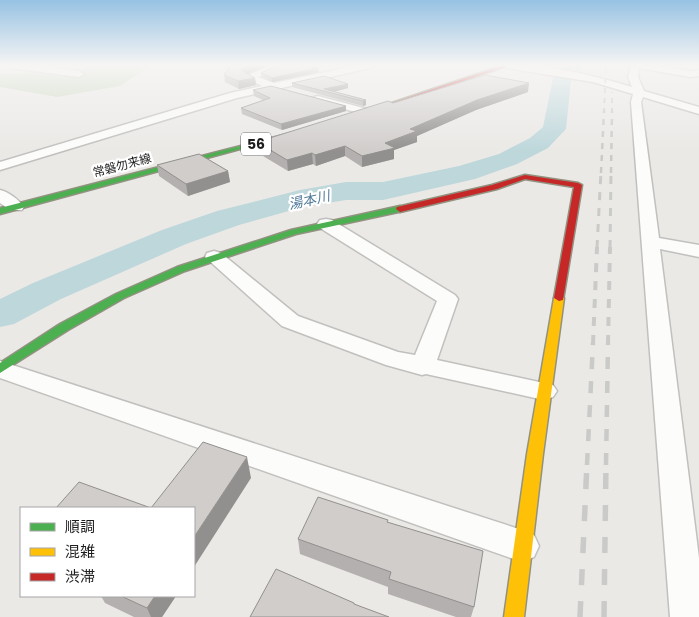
<svg xmlns="http://www.w3.org/2000/svg" width="699" height="617" viewBox="0 0 699 617" font-family="Poppins,'Noto Sans JP',sans-serif">
<rect width="100%" height="100%" fill="#ebe9e6"/>
<path fill="#c9d7be" d="M90,65H152L120,86L57,97L0,87V74L30,73L64,77Z"/>
<g fill="none" stroke-linecap="round" stroke-linejoin="round">
<path fill="#bdd7db" fill-rule="evenodd" d="M565,65H581L583,68L571,80L566,129L548,148L517,164L475,179L383,200H346L303,207L239,225L186,244L61,299L14,324L0,327V299L33,283L162,230L217,211L300,190L346,182H383L459,166L499,154L530,138L543,127L553,78Z"/>
<g stroke="#c1c0be" stroke-width="3">
<path id="street" d="M6,65H30L79,71L84,74L79,77L11,68Z
M272,65L277,68L275,70L258,77L274,83L359,65H375L370,68L237,98L0,170V162L230,93L262,86L244,77Z
M502,65C544,63 592,75 632,87L628,77L631,65H651L690,71L699,70V76L690,77L639,68L638,77L644,91L699,107V114L643,97L641,102L659,238L699,245V257L660,249L699,558V617H670L631,102L633,94L593,82L507,68Z
M318,96L371,110L373,112L367,115L314,101L313,99L314,97Z
M0,190C9,192 19,200 24,207L22,210H10L0,203Z
M326,219L332,220L455,295L458,299L437,360L553,385L557,391L553,397L544,400L426,374L422,375L386,365L282,326L205,257L207,253L214,251L221,253L298,316L398,352L415,355L437,301L320,228L317,224L320,220Z
M0,361L522,530L534,535L539,546L534,557L522,562L0,378Z"/>
</g>
<g stroke="#929280" stroke-width="3">
<path id="fast" d="M291,133L296,134L0,214V208Z
M400,206L404,209L403,211L296,234L185,271L124,298L68,330L0,373V363L60,324L116,294L177,267L291,230Z"/>
</g>
<g stroke="#929280" stroke-width="3">
<path id="slow" d="M559,295L564,298L543,454L524,617H504L527,454L554,298Z"/>
</g>
<g stroke="#929280" stroke-width="3">
<path id="jam" d="M504,65H510L397,104L392,103Z
M525,175L578,183L582,185L563,300L559,301L554,298L574,187L525,179L497,189L400,212L396,209L397,207L492,185Z"/>
</g>
<use href="#street" fill="#fcfcfb" fill-rule="evenodd"/>
<use href="#fast" fill="#4caf50" fill-rule="evenodd"/>
<use href="#slow" fill="#ffc107" fill-rule="evenodd"/>
<use href="#jam" fill="#c62828" fill-rule="evenodd"/>
<path stroke="#cacac9" stroke-width="2" stroke-dasharray="5 5" stroke-linecap="butt" d="M604,113L606,65
M612,113V92"/>
<path stroke="#cacac9" stroke-width="2.5" stroke-dasharray="6 6" stroke-linecap="butt" d="M601,173L604,111
M611,173L612,111"/>
<path stroke="#cacac9" stroke-width="3" stroke-dasharray="8 8" stroke-linecap="butt" d="M597,248L601,171
M610,248L611,171"/>
<path stroke="#cacac9" stroke-width="4" stroke-dasharray="9 9" stroke-linecap="butt" d="M593,344L597,247
M608,344L610,247"/>
<path stroke="#cacac9" stroke-width="4.5" stroke-dasharray="12 12" stroke-linecap="butt" d="M587,465L593,343
M606,465L608,343"/>
<path stroke="#cacac9" stroke-width="5.5" stroke-dasharray="16 16" stroke-linecap="butt" d="M580,617L587,463
M604,617L606,463"/>
</g>
<path fill="#b3b0af" d="M231,65H270L248,74L255,78L256,85L239,89L225,82L224,75Z
M275,65H302L319,72L272,82L262,77L261,73L277,66Z
M292,83L348,88L333,92L366,100V105L363,106L292,87Z
M253,90L346,111L282,130L242,114L241,108L263,100L254,96Z
M528,92L476,110L417,136V142L394,150V159L362,167L345,156L316,166L313,164L288,171L258,153L257,142L393,103Z
M157,165L228,171L230,182L188,196L159,176Z
M388,522L474,607L471,617H456L388,594V587L300,554L298,539Z
M101,596H176L162,617H134L105,603Z"/>
<path fill="#92908e" d="M252,65H270L242,76L241,69Z
M318,68L319,72L272,82V78Z
M255,78L256,85L239,89L238,81Z
M529,83L528,92L476,110L417,136V142L394,150V159L362,167V156L410,129L477,100Z
M348,84V88L330,93L324,89Z
M366,100V105L363,106V101Z
M346,106V111L282,130L281,124Z
M345,146V156L316,166L315,155Z
M312,153L313,164L288,171L287,160Z
M228,171L230,182L188,196L186,184Z
M247,457L251,478L194,567V537Z
M155,596H176L162,617H151L147,608Z"/>
<path fill="#d0cdcb" stroke="#92908e" d="M231,65H252L241,69L242,71L255,78L238,81L224,75Z
M278,65H302L318,68L272,78L261,73Z
M485,75L529,83L477,100L410,129L417,131L385,143L395,148L362,156L345,146L315,155L312,153L287,160L257,142L388,101L393,103Z
M324,76L348,84L324,89L366,100L363,101L292,83Z
M271,86L346,106L281,124L241,108L270,98L253,90Z
M199,154L228,171L186,184L157,165Z
M203,442L247,457L194,537V508H56L79,482L151,508Z
M318,497L388,520L387,522L483,551L474,607L389,579L391,572L298,539Z
M276,569L354,603V604L389,617H250Z
M121,596H155L147,608Z"/>
<linearGradient id="sky" x2="0" y2="1"><stop stop-color="#97c2e3"/><stop offset="0.43" stop-color="#f6f5f4"/><stop offset="1" stop-color="#f6f5f4" stop-opacity="0"/></linearGradient>
<rect width="699" height="151" fill="url(#sky)"/>
<g text-anchor="middle" dominant-baseline="central" stroke-width="4.5" stroke-linejoin="round" paint-order="stroke">
<g font-size="12" fill="#1d1d1d" stroke="#fff">
<text transform="translate(122 165) rotate(-15)">常磐勿来線</text>
</g>
<rect fill="#fff" stroke="#616161" stroke-width="1" x="241" y="132.5" width="30" height="23" rx="4"/>
<g font-size="14" font-weight="bold" fill="#1d1d1d">
<text x="256" y="144">56</text>
</g>
<g font-size="14" font-style="italic" fill="#527a9b" stroke="#fff">
<text transform="translate(309 200) rotate(-13)">湯本川</text>
</g>
</g>
<rect x="20" y="507" width="175" height="90" fill="#ffffff" stroke="#a5a5a5"/>
<rect x="30" y="523" width="25" height="8" fill="#4caf50" stroke="#a5a5a5"/>
<text x="65" y="532" font-size="15" fill="#1d1d1d">順調</text>
<rect x="30" y="548" width="25" height="8" fill="#ffc107" stroke="#a5a5a5"/>
<text x="65" y="557" font-size="15" fill="#1d1d1d">混雑</text>
<rect x="30" y="573" width="25" height="8" fill="#c62828" stroke="#a5a5a5"/>
<text x="65" y="582" font-size="15" fill="#1d1d1d">渋滞</text>
</svg>
